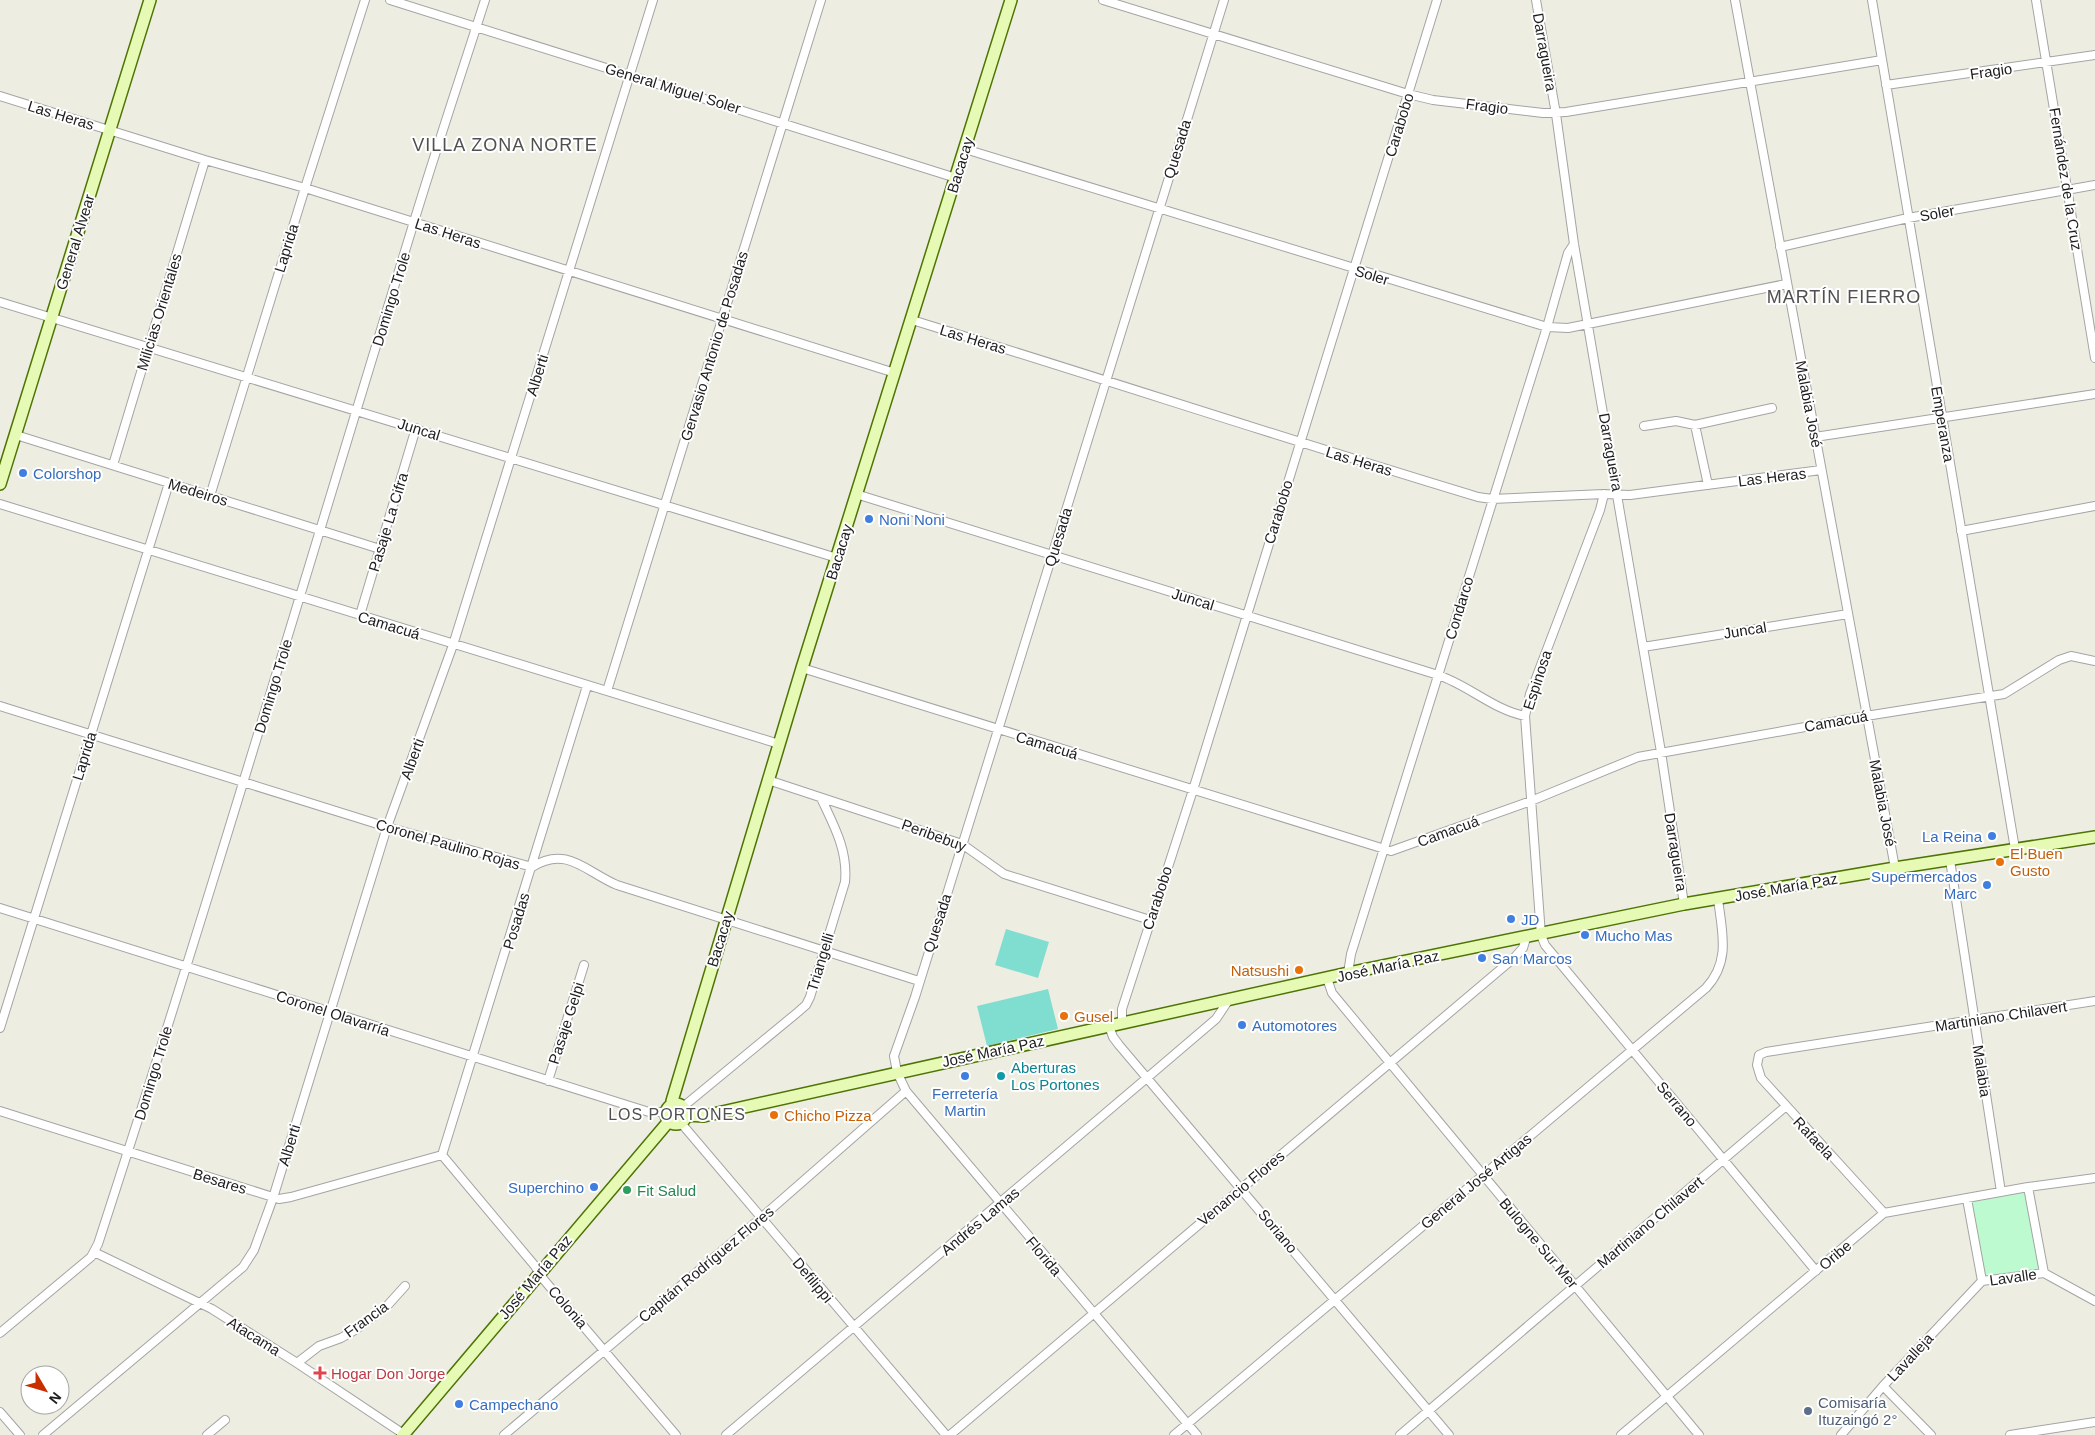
<svg xmlns="http://www.w3.org/2000/svg" width="2095" height="1435" viewBox="0 0 2095 1435" font-family="Helvetica,sans-serif">
<rect width="100%" height="100%" fill="#eeede2"/>
<path fill="#befad0" d="M2028,1187L2044,1273L1982,1281L1967,1199Z"/>
<path fill="#7fded0" d="M1006,929L1049,942L1038,978L995,965Z
M1048,989L1058,1029L987,1046L977,1006Z"/>
<g fill="none" stroke-linecap="round" stroke-linejoin="round">
<g stroke="#a4a4a4" stroke-width="10">
<path id="street" d="M390,0L956,178
M1103,0L1408,94L1433,100L1543,113L1566,112L1882,60
M1536,0L1556,114L1574,244L1661,752L1684,904
M1735,0L1895,868
M1872,0L2015,849
M2036,0L2095,358
M1886,85L2095,55
M0,96L205,160L305,188L895,373
M965,149L1547,327L1568,328L1786,284
M1780,247L1908,218L2095,185
M0,302L837,558
M912,320C1101,378 1289,440 1478,497L1492,499L1604,494L1630,495L1821,470
M1695,425L1708,485
M1644,426L1676,421L1695,425L1772,408
M16,435L380,549
M1815,437L2095,394
M113,465L205,160
M856,494L1438,675C1468,685 1494,710 1525,716
M1604,494L1600,510L1530,694L1525,716L1541,935L1545,945L1816,1271
M210,496L305,188L365,0
M0,504L779,744
M1961,531L2095,506
M360,615L416,428
M1643,647L1848,614
M802,668L1391,851L1531,801L1638,757L1866,716L2004,694L2059,660L2071,656L2095,661
M607,691L821,0
M0,706L387,827L532,867C567,845 586,872 617,885L919,981
M768,780L962,844L1004,874L1150,920
M1950,860L2001,1192
M0,908L649,1112H666
M1348,973L1351,954L1547,327L1568,253L1574,244
M1327,978L1332,993L1699,1435
M1122,1024V1009L1193,790L1437,0
M1109,1026L1113,1037L1119,1045L1449,1435
M0,1028L169,483
M548,1081L584,965
M684,1106L798,1012L806,1005L810,997L845,882C848,850 834,826 821,798
M0,1111L279,1199L291,1197L442,1155
M681,1123L946,1435
M442,1155L587,686
M442,1155L535,1266L544,1280L676,1435
M2028,1187L2044,1273
M1967,1199L1982,1281
M1884,1213L1761,1078L1757,1065L1759,1055L1766,1052L2095,1001
M94,1252L212,1309L297,1363L405,1435
M2044,1273L2095,1301
M1982,1281L2044,1273
M0,1333L91,1257L98,1244C208,906 309,564 413,225C436,149 461,75 485,0
M297,1363L319,1346L341,1338L355,1330L387,1306L405,1286
M1883,1386L1931,1435
M0,1412L20,1435
M43,1435L243,1267L254,1250L273,1198L387,827L453,645L653,0
M207,1435L225,1420
M504,1435L761,1218L906,1091
M726,1435L1148,1077L1216,1019L1228,1001
M950,1435L1514,958L1523,948L1526,938
M1174,1435L1706,988C1731,961 1722,932 1718,899
M1197,1435L906,1091L897,1072L894,1056L915,997L998,730L1224,0
M1400,1435L1785,1107
M1621,1435L1884,1213L2028,1187L2095,1178
M1841,1435L1883,1386L1982,1281
M2010,1435L2095,1422"/>
</g>
<g stroke="#4e7404" stroke-width="14">
<path id="secondary" d="M0,484L150,0
M673,1104L672,1101L802,668L1011,0
M666 1114a10 10 0 1 1 20 0a10 10 0 1 1-20 0Z
M686,1115L704,1116L1348,973L1684,904L1895,868L2095,837
M403,1435L669,1121"/>
</g>
<use href="#street" stroke="#fff" stroke-width="8"/>
<use href="#secondary" stroke="#e6fab5" stroke-width="11"/>
</g>
<g fill="#3f7fe0" stroke="#fff" stroke-width="2">
<circle cx="23" cy="473" r="5"/>
<circle cx="869" cy="519" r="5"/>
<circle cx="1992" cy="836" r="5"/>
<circle cx="1987" cy="885" r="5"/>
<circle cx="1511" cy="919" r="5"/>
<circle cx="1585" cy="935" r="5"/>
<circle cx="1482" cy="958" r="5"/>
<circle cx="1242" cy="1025" r="5"/>
<circle cx="965" cy="1076" r="5"/>
<circle cx="594" cy="1187" r="5"/>
<circle cx="459" cy="1404" r="5"/>
</g>
<g fill="#e8710a" stroke="#fff" stroke-width="2">
<circle cx="2000" cy="862" r="5"/>
<circle cx="1299" cy="970" r="5"/>
<circle cx="1064" cy="1016" r="5"/>
<circle cx="774" cy="1115" r="5"/>
</g>
<circle fill="#0f9aa8" stroke="#fff" stroke-width="2" cx="1001" cy="1076" r="5"/>
<circle fill="#2e9e5b" stroke="#fff" stroke-width="2" cx="627" cy="1190" r="5"/>
<path fill="#e0444e" stroke="#fff" stroke-width="2" d="M317.5 1365.5h5v5h5v5h-5v5h-5v-5h-5v-5h5z"/>
<circle fill="#5c6f8a" stroke="#fff" stroke-width="2" cx="1808" cy="1411" r="5"/>
<g text-anchor="middle" dominant-baseline="central" stroke-width="4" stroke-linejoin="round" paint-order="stroke">
<g font-size="15" fill="#1d1d1d" stroke="#fff">
<text transform="translate(1545 52) rotate(80)">Darragueira</text>
<text transform="translate(1991 71) rotate(-8)">Fragio</text>
<text transform="translate(673 88) rotate(17)">General Miguel Soler</text>
<text transform="translate(1487 106) rotate(7)">Fragio</text>
<text transform="translate(61 115) rotate(17)">Las Heras</text>
<text transform="translate(1399 125) rotate(-73)">Carabobo</text>
<text transform="translate(1177 149) rotate(-73)">Quesada</text>
<text transform="translate(960 165) rotate(-73)">Bacacay</text>
<text transform="translate(2066 179) rotate(81)">Fernández de la Cruz</text>
<text transform="translate(1937 213) rotate(-10)">Soler</text>
<text transform="translate(448 233) rotate(18)">Las Heras</text>
<text transform="translate(75 242) rotate(-73)">General Alvear</text>
<text transform="translate(286 248) rotate(-73)">Laprida</text>
<text transform="translate(1372 275) rotate(17)">Soler</text>
<text transform="translate(391 299) rotate(-73)">Domingo Trole</text>
<text transform="translate(159 312) rotate(-73)">Milicias Orientales</text>
<text transform="translate(973 339) rotate(17)">Las Heras</text>
<text transform="translate(714 346) rotate(-73)">Gervasio Antonio de Posadas</text>
<text transform="translate(537 375) rotate(-73)">Alberti</text>
<text transform="translate(1809 404) rotate(79)">Malabia José</text>
<text transform="translate(1943 424) rotate(80)">Emperanza</text>
<text transform="translate(419 429) rotate(17)">Juncal</text>
<text transform="translate(1611 452) rotate(80)">Darragueira</text>
<text transform="translate(1359 461) rotate(17)">Las Heras</text>
<text transform="translate(1772 477) rotate(-7)">Las Heras</text>
<text transform="translate(198 492) rotate(17)">Medeiros</text>
<text transform="translate(1278 512) rotate(-73)">Carabobo</text>
<text transform="translate(388 522) rotate(-73)">Pasaje La Cifra</text>
<text transform="translate(1058 537) rotate(-73)">Quesada</text>
<text transform="translate(839 552) rotate(-73)">Bacacay</text>
<text transform="translate(1193 599) rotate(17)">Juncal</text>
<text transform="translate(1459 608) rotate(-73)">Condarco</text>
<text transform="translate(389 625) rotate(17)">Camacuá</text>
<text transform="translate(1745 630) rotate(-9)">Juncal</text>
<text transform="translate(1537 680) rotate(-72)">Espinosa</text>
<text transform="translate(273 686) rotate(-73)">Domingo Trole</text>
<text transform="translate(1836 721) rotate(-10)">Camacuá</text>
<text transform="translate(1047 745) rotate(17)">Camacuá</text>
<text transform="translate(84 756) rotate(-73)">Laprida</text>
<text transform="translate(412 759) rotate(-70)">Alberti</text>
<text transform="translate(1883 803) rotate(79)">Malabia José</text>
<text transform="translate(1448 831) rotate(-20)">Camacuá</text>
<text transform="translate(934 835) rotate(20)">Peribebuy</text>
<text transform="translate(448 844) rotate(16)">Coronel Paulino Rojas</text>
<text transform="translate(1676 852) rotate(81)">Darragueira</text>
<text transform="translate(1786 887) rotate(-10)">José María Paz</text>
<text transform="translate(1157 898) rotate(-72)">Carabobo</text>
<text transform="translate(516 921) rotate(-73)">Posadas</text>
<text transform="translate(937 923) rotate(-72)">Quesada</text>
<text transform="translate(720 939) rotate(-73)">Bacacay</text>
<text transform="translate(820 962) rotate(-73)">Triangelli</text>
<text transform="translate(1388 966) rotate(-12)">José María Paz</text>
<text transform="translate(333 1013) rotate(18)">Coronel Olavarría</text>
<text transform="translate(2001 1016) rotate(-9)">Martiniano Chilavert</text>
<text transform="translate(566 1023) rotate(-72)">Pasaje Gelpi</text>
<text transform="translate(993 1051) rotate(-12)">José María Paz</text>
<text transform="translate(1982 1071) rotate(81)">Malabia</text>
<text transform="translate(153 1073) rotate(-73)">Domingo Trole</text>
<text transform="translate(1677 1104) rotate(50)">Serrano</text>
<text transform="translate(1814 1138) rotate(47)">Rafaela</text>
<text transform="translate(289 1145) rotate(-73)">Alberti</text>
<text transform="translate(220 1181) rotate(17)">Besares</text>
<text transform="translate(1476 1181) rotate(-40)">General José Artigas</text>
<text transform="translate(1241 1188) rotate(-40)">Venancio Flores</text>
<text transform="translate(980 1221) rotate(-40)">Andrés Lamas</text>
<text transform="translate(1650 1222) rotate(-40)">Martiniano Chilavert</text>
<text transform="translate(1278 1231) rotate(50)">Soriano</text>
<text transform="translate(1539 1243) rotate(50)">Bulogne Sur Mer</text>
<text transform="translate(1835 1255) rotate(-40)">Oribe</text>
<text transform="translate(1044 1256) rotate(50)">Florida</text>
<text transform="translate(706 1264) rotate(-40)">Capitán Rodríguez Flores</text>
<text transform="translate(535 1277) rotate(-50)">José María Paz</text>
<text transform="translate(2013 1277) rotate(-8)">Lavalle</text>
<text transform="translate(813 1280) rotate(50)">Defilippi</text>
<text transform="translate(568 1307) rotate(49)">Colonia</text>
<text transform="translate(366 1319) rotate(-36)">Francia</text>
<text transform="translate(254 1336) rotate(32)">Atacama</text>
<text transform="translate(1910 1357) rotate(-47)">Lavalleja</text>
</g>
<g font-size="15" fill="#366cbe" stroke="#fff" text-anchor="start">
<text x="33" y="473">Colorshop</text>
<text x="879" y="519">Noni Noni</text>
<text x="1982" y="836" text-anchor="end">La Reina</text>
<text x="1977" y="876" text-anchor="end">Supermercados<tspan x="1977" dy="17">Marc</tspan></text>
<text x="1521" y="919">JD</text>
<text x="1595" y="935">Mucho Mas</text>
<text x="1492" y="958">San Marcos</text>
<text x="1252" y="1025">Automotores</text>
<text x="965" y="1093" text-anchor="middle">Ferretería<tspan x="965" dy="17">Martin</tspan></text>
<text x="584" y="1187" text-anchor="end">Superchino</text>
<text x="469" y="1404">Campechano</text>
</g>
<g font-size="15" fill="#c56008" stroke="#fff" text-anchor="start">
<text x="2010" y="853">El Buen<tspan x="2010" dy="17">Gusto</tspan></text>
<text x="1289" y="970" text-anchor="end">Natsushi</text>
<text x="1074" y="1016">Gusel</text>
<text x="784" y="1115">Chicho Pizza</text>
</g>
<g font-size="15" fill="#0d838f" stroke="#fff" text-anchor="start">
<text x="1011" y="1067">Aberturas<tspan x="1011" dy="17">Los Portones</tspan></text>
</g>
<g font-size="15" fill="#27864d" stroke="#fff" text-anchor="start">
<text x="637" y="1190">Fit Salud</text>
</g>
<g font-size="15" fill="#be3a42" stroke="#fff" text-anchor="start">
<text x="331" y="1373">Hogar Don Jorge</text>
</g>
<g font-size="15" fill="#4e5e75" stroke="#fff" text-anchor="start">
<text x="1818" y="1402">Comisaría<tspan x="1818" dy="17">Ituzaingó 2°</tspan></text>
</g>
<g font-size="16" letter-spacing="1" fill="#505050" stroke="#fff">
<text x="677" y="1114">LOS PORTONES</text>
</g>
<g font-size="18" letter-spacing="1" fill="#505050" stroke="#fff">
<text x="505" y="145">VILLA ZONA NORTE</text>
<text x="1844" y="297">MARTÍN FIERRO</text>
</g>
</g>
<g transform="translate(45 1390) rotate(128)"><circle r="24" fill="#ffffff" stroke="#a5a5a5"/>
<path d="M0-4L9 19L0 12L-9 19Z" fill="#c92e00"/>
<text y="-8" font-size="14" font-weight="bold" text-anchor="middle" fill="#1d1d1d">N</text>
</g>
</svg>
